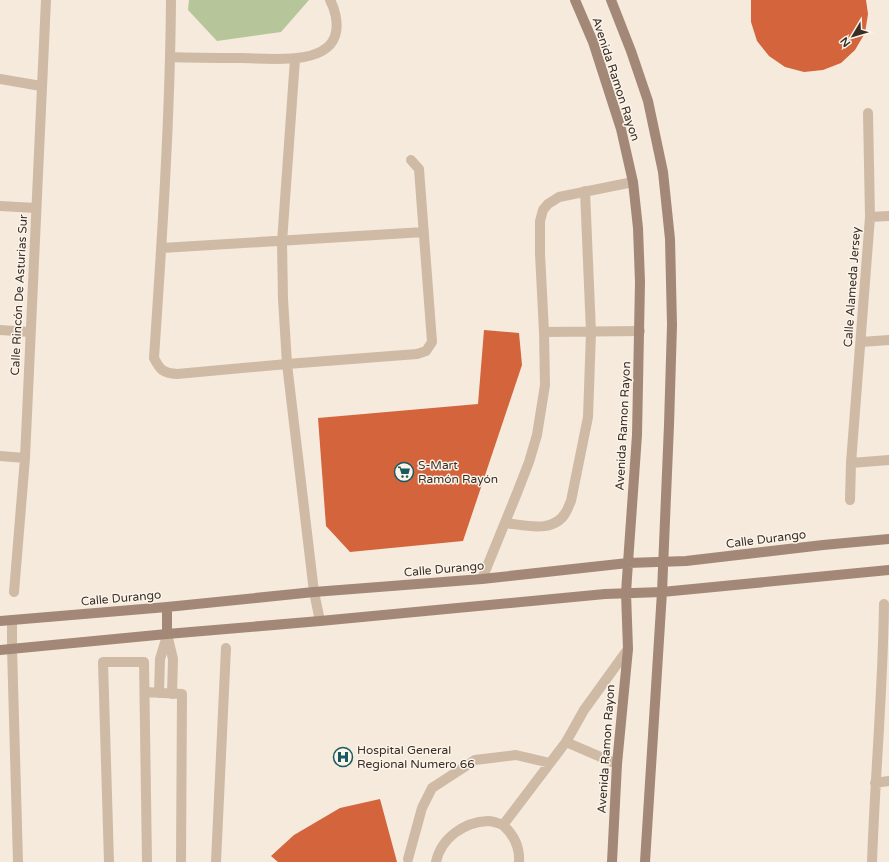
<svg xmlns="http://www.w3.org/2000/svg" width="889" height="862" viewBox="0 0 889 862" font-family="'Varela Round',sans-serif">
<rect width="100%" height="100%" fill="#f5eadc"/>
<path fill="#b6c69a" d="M189,0H309L281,32L217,41L188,10Z"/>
<path fill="#d3643c" d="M751,0H866L868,14L865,33L855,50L841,63L823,70L804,72L785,67L769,56L757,41L751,22Z
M484,330L519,333L522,365L463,541L350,552L326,526L318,418L478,404Z
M380,799L397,862H278L271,856L294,835L340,808Z"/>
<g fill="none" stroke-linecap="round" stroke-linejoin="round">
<path stroke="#cfbaa6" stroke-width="10" d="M544,332L640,331
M505,523C525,525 554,534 566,512C568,509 569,505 571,501L588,417L591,332L585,191
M482,579L517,493L529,462L537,435L545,385L544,332L540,254V221L543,210L548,204L559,197L633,182
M167,634L173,659L172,694
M145,692L182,694L181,862
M159,693L160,659L167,636
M566,742L617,764
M408,859L422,808L432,788L475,760L516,755L550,763
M109,862L103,662H144L147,862
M216,862L226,648
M436,862C441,838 464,822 488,821C493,821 498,823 503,825
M519,862C520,847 514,835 503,825L566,742L584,710L628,649"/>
<path stroke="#cfbaa6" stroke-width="10" d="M171,0C170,120 162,239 154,358C160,370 163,373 177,374L287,364L417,354L426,351L432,342L419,169L411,160
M171,57C194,58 218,58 241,58C267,58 330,67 336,32C338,22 335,9 330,0
M295,59L282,242L283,299L287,364L314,592L320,621
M0,79L41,86
M0,206L36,208
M870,217L889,216
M162,248L424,232
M0,330L30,332
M861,342L889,340
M0,456L25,458
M851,463L889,460
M850,500L851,463L870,217L868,113
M14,592L25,458L46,0
M12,620V648L18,862
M875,783L889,781
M872,862C875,776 883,690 884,604"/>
<path stroke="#a38877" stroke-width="10" d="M575,0L593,42L621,129L633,182L638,228L640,282L637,435L628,563L626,593L628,649L617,764L612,862
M611,0L631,51L648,101L663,172L670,239L672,325L669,425L662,592L645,862
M167,607V634
M0,621L167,607L314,592L482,579L628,563L686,561L823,545L889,539
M0,650L167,634L320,621L605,594L662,592L889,570"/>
</g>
<defs>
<g id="supermarket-ring" transform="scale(1)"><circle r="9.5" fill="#fcf4e9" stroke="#185a60" stroke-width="1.5"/><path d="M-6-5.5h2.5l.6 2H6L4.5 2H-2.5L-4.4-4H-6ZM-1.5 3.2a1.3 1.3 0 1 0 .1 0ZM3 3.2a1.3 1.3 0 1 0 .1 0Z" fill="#185a60"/></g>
<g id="hospital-ring" transform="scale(1)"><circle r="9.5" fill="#fcf4e9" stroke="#185a60" stroke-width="1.5"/><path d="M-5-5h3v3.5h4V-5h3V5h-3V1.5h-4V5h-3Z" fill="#185a60"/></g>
</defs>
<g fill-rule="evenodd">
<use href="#supermarket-ring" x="404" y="472"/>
<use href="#hospital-ring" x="343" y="757"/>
</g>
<g text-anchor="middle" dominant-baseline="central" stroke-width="3" stroke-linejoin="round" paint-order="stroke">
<g font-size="12" fill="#3a2e28" stroke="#fcf4e9">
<text transform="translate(616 79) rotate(72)">Avenida Ramon Rayon</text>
<text transform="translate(852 287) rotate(-86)">Calle Alameda Jersey</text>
<text transform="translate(19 295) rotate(-87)">Calle Rincón De Asturias Sur</text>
<text transform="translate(623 426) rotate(-87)">Avenida Ramon Rayon</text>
<text transform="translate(766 539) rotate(-7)">Calle Durango</text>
<text transform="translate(444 569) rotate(-5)">Calle Durango</text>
<text transform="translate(121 598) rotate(-5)">Calle Durango</text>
<text transform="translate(606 749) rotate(-86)">Avenida Ramon Rayon</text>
</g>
<g font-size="12" fill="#3a2e28" stroke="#fcf4e9" text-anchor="start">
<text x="418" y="465">S-Mart<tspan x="418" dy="14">Ramón Rayón</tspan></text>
<text x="357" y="750">Hospital General<tspan x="357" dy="14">Regional Numero 66</tspan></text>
</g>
</g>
<g transform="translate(853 36) rotate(232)" stroke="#fcf4e9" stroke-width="3" paint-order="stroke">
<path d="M0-3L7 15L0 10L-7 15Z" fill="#3a2e28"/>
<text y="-6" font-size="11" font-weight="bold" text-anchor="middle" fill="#3a2e28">N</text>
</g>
</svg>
